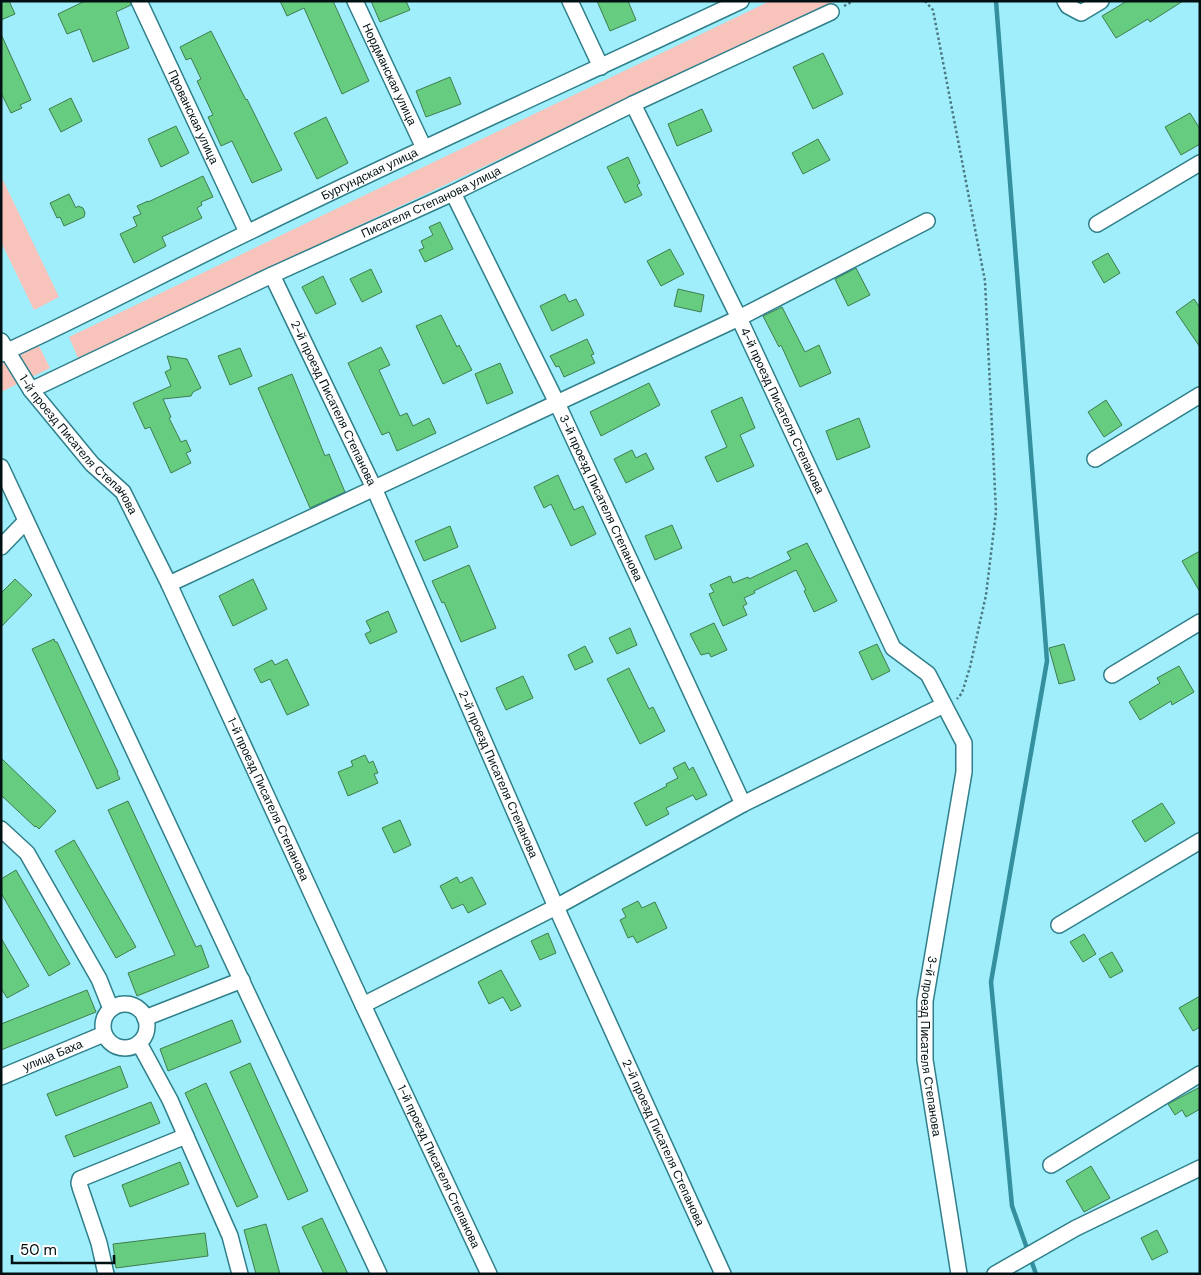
<svg xmlns="http://www.w3.org/2000/svg" width="1201" height="1275" viewBox="0 0 1201 1275" font-family="'DM Sans',sans-serif">
<rect width="100%" height="100%" fill="#a0eefb"/>
<path fill="#f7c3ba" d="M770,1H835L78,358L69,337Z
M1,176L59,297L34,310L1,242Z
M37,342L50,368L1,392V360Z"/>
<g fill="none" stroke-linecap="round" stroke-linejoin="round">
<path stroke="#34909e" stroke-width="4.5" d="M996,1L1047,661L991,982L1012,1206L1036,1274"/>
</g>
<path fill="#66cc7f" stroke="#3f7d4e" d="M1,1H9L15,14L1,20Z
M85,1H130L131,5L116,12L129,48L93,62L80,29L67,34L58,14Z
M280,1H333L369,81L342,94L304,8L287,16Z
M371,1H406L410,10L380,22Z
M597,1H628L636,20L610,31Z
M1127,1H1183L1150,22L1148,19L1116,38L1102,16Z
M211,31L246,100L247,99L282,170L252,183L232,141L221,146L208,117L213,115L197,81L201,79L191,58L186,60L180,47Z
M1,34L31,100L20,105L22,108L11,113L1,93Z
M823,53L843,94L813,109L793,67Z
M450,77L461,104L426,117L416,91Z
M71,98L82,121L61,132L49,109Z
M702,109L712,131L677,146L668,124Z
M1190,113L1200,129V144L1181,155L1165,127Z
M326,117L348,163L317,179L294,133Z
M176,126L189,153L161,167L148,139Z
M818,139L830,160L803,174L792,153Z
M628,157L640,183L637,185L642,195L625,203L607,167Z
M203,176L213,197L201,202L202,205L197,208L202,218L162,237L166,246L134,263L120,234L137,226L133,217L141,214L137,206L148,201V202Z
M69,194L76,208L78,206L83,208L85,213L84,217L64,226L60,217L57,218L50,203Z
M440,222L453,249L425,262L419,250L424,248L421,241L433,235L429,227Z
M670,249L684,274L661,286L647,261Z
M1108,253L1120,273L1104,283L1092,262Z
M856,268L870,295L848,306L835,279Z
M371,269L382,292L362,302L350,279Z
M323,276L336,304L316,314L302,287Z
M678,289L704,295L701,312L674,306Z
M565,294L569,302L576,299L584,315L552,331L540,306Z
M1194,299L1200,308V347L1176,312Z
M782,307L805,352L819,345L831,373L800,387L781,345L779,347L763,316Z
M441,315L457,347L459,345L472,370L443,384L416,326Z
M587,339L594,354L591,355L595,363L564,377L559,366L556,367L550,356Z
M381,347L390,365L379,370L400,416L407,413L413,426L429,418L436,433L397,451L389,432L382,435L348,363Z
M240,348L252,376L230,385L218,356Z
M167,356L187,359L201,388L193,392L191,396L163,399L171,417L169,418L181,442L186,440L191,451L186,453L191,463L171,473L150,427L145,429L133,403L171,386L165,372L171,369Z
M500,363L513,393L487,404L475,374Z
M292,374L325,456L329,454L345,492L310,508L258,388Z
M649,383L660,405L601,436L590,412Z
M742,397L755,428L740,435L754,466L717,482L705,457L727,447L711,411Z
M1106,400L1122,425L1104,437L1088,412Z
M859,418L870,447L837,460L826,431Z
M632,450L636,458L646,453L654,469L626,483L614,459Z
M558,475L574,510L583,506L596,534L571,546L551,504L544,508L534,487Z
M672,525L682,548L655,560L645,536Z
M450,526L458,547L424,561L415,541Z
M807,543L837,601L814,612L804,591L806,590L796,570L754,591L755,593L744,598L747,604L743,606L747,615L723,626L709,594L714,592L710,585L730,576L733,583L748,577L749,579L791,559L787,552Z
M1200,551V592L1182,561Z
M469,565L496,628L461,642L444,602L442,603L432,581Z
M15,579L32,595L1,627V593Z
M253,579L267,609L233,626L219,596Z
M388,611L397,632L370,644L365,634L371,631L366,621Z
M714,623L727,650L711,657L709,653L701,655L690,634Z
M630,628L637,645L617,654L609,638Z
M54,639L55,642H57L118,772L117,773L120,779L97,789L32,649Z
M877,644L890,671L872,680L859,652Z
M1064,644L1075,680L1059,684L1049,648Z
M585,646L593,662L575,670L568,655Z
M287,659L309,705L287,715L270,679L261,683L254,669L272,660L275,665Z
M1179,666L1194,692L1172,705L1171,701L1140,720L1129,702L1160,683L1157,678Z
M629,668L649,709L653,707L665,731L640,744L607,679Z
M523,676L533,698L506,710L496,688Z
M365,755L369,763L373,761L378,773L374,774L378,783L348,796L338,772L353,766L351,761Z
M1,758L56,811L39,829L36,826L35,827L1,795Z
M685,762L689,770L693,767L707,795L696,800L693,795L666,808L669,814L646,826L634,803L667,786L666,784L678,778L673,768Z
M128,801L196,947L201,945L209,967L137,996L128,973L175,955L108,810Z
M1162,803L1175,823L1145,842L1132,821Z
M400,820L411,845L394,853L382,828Z
M74,840L136,947L116,958L55,851Z
M16,870L70,964L49,976L1,893V879Z
M457,877L460,883L472,877L486,904L468,913L463,904L452,909L440,886Z
M638,901L642,908L655,902L667,928L637,943L633,936L628,938L620,920L626,917L622,909Z
M548,933L556,953L540,960L531,941Z
M1084,934L1096,954L1083,962L1070,942Z
M1,938L29,986L7,998L1,988Z
M1112,952L1123,971L1110,978L1099,959Z
M501,970L521,1006L511,1011L503,997L489,1004L478,982Z
M87,990L96,1012L1,1050V1024Z
M1200,996V1027L1193,1031L1179,1008Z
M232,1020L241,1042L168,1071L160,1049Z
M250,1063L308,1191L288,1200L230,1072Z
M120,1066L128,1087L56,1116L47,1094Z
M206,1083L258,1197L237,1207L185,1093Z
M1200,1087V1109L1186,1117L1182,1110L1175,1115L1168,1104Z
M151,1102L160,1123L74,1157L65,1136Z
M180,1162L189,1184L130,1207L122,1185Z
M1091,1166L1110,1198L1084,1212L1066,1181Z
M322,1218L348,1274H324L302,1227Z
M266,1224L280,1274H256L244,1230Z
M1157,1230L1168,1252L1152,1260L1141,1238Z
M205,1233L208,1256L116,1268L113,1244Z"/>
<g fill="none" stroke-linecap="round" stroke-linejoin="round">
<g stroke="#2f7f8b" stroke-width="18">
<g id="minor">
<path id="s1" d="M139,1L247,232"/>
<path id="s2" d="M355,1L424,148"/>
<path d="M570,1L601,67"/>
<path d="M1065,1L1068,6L1081,13L1101,1"/>
<path id="s3" d="M633,104L739,318L893,648L928,674L964,743V772L925,1001V1060L959,1274"/>
<path id="s4" d="M453,193L557,403L743,804"/>
<path d="M1097,224L1200,163"/>
<path id="s5" d="M272,275L374,488L556,907L723,1274"/>
<path id="s6" d="M1,341L31,390L92,464L123,492L169,584L363,1005L489,1274"/>
<path id="s7" d="M1,354C85,316 166,272 249,232C412,152 577,78 741,1"/>
<path id="s8" d="M31,390L272,275L453,193L633,104L831,12"/>
<path d="M1095,459L1200,395"/>
<path d="M1,467L379,1274"/>
<path d="M1,547L26,521"/>
<path d="M169,584L739,318L927,221"/>
<path d="M1112,675L1200,622"/>
<path d="M1,829L27,853L99,979L111,1009"/>
<path d="M1059,925L1200,841"/>
<circle cx="125" cy="1026" r="22"/>
<path d="M363,1005L556,907L743,804L944,705"/>
<path d="M145,1018L242,980"/>
<path d="M139,1043L170,1100L230,1236L240,1274"/>
<path id="s9" d="M1,1077L104,1034"/>
<path d="M1051,1165L1200,1074"/>
<path d="M106,1274L99,1243L80,1187L79,1183L80,1179L186,1136"/>
<path d="M995,1274L1076,1228L1200,1168"/>
</g>
</g>
<path stroke="#4c7a82" stroke-width="2.5" stroke-dasharray="2.5 2.5" stroke-linecap="butt" d="M925,1L933,10L985,281L996,512L986,595L970,667L962,693L957,699
M844,6L853,1"/>
<use href="#minor" stroke="#fff" stroke-width="15"/>
</g>
<g text-anchor="middle" dominant-baseline="central" stroke-width="4" stroke-linejoin="round" paint-order="stroke">
<g font-size="12" fill="#001013" stroke="#fff">
<text stroke="none"><textPath href="#s2" startOffset="81">Нордманская улица</textPath></text>
<text stroke="none"><textPath href="#s1" startOffset="128">Прованская улица</textPath></text>
<text stroke="none"><textPath href="#s7" startOffset="410">Бургундская улица</textPath></text>
<text stroke="none"><textPath href="#s8" startOffset="442">Писателя Степанова улица</textPath></text>
<text stroke="none"><textPath href="#s5" startOffset="142">2-й проезд Писателя Степанова</textPath></text>
<text stroke="none"><textPath href="#s3" startOffset="341">4-й проезд Писателя Степанова</textPath></text>
<text stroke="none"><textPath href="#s6" startOffset="130">1-й проезд Писателя Степанова</textPath></text>
<text stroke="none"><textPath href="#s4" startOffset="339">3-й проезд Писателя Степанова</textPath></text>
<text stroke="none"><textPath href="#s5" startOffset="548">2-й проезд Писателя Степанова</textPath></text>
<text stroke="none"><textPath href="#s6" startOffset="535">1-й проезд Писателя Степанова</textPath></text>
<text stroke="none"><textPath href="#s3" startOffset="1031">3-й проезд Писателя Степанова</textPath></text>
<text stroke="none"><textPath href="#s9" startOffset="56">улица Баха</textPath></text>
<text stroke="none"><textPath href="#s5" startOffset="952">2-й проезд Писателя Степанова</textPath></text>
<text stroke="none"><textPath href="#s6" startOffset="940">1-й проезд Писателя Степанова</textPath></text>
</g>
</g>
<rect width="1201" height="1275" fill="none" stroke="#001013" stroke-width="5"/>
<path d="M12 1255v8h102v-8" fill="none" stroke="#001013" stroke-width="2.5"/>
<text x="20" y="1255" font-size="15" fill="#001013" stroke="#ffffff" stroke-width="4" paint-order="stroke">50 m</text>
</svg>
